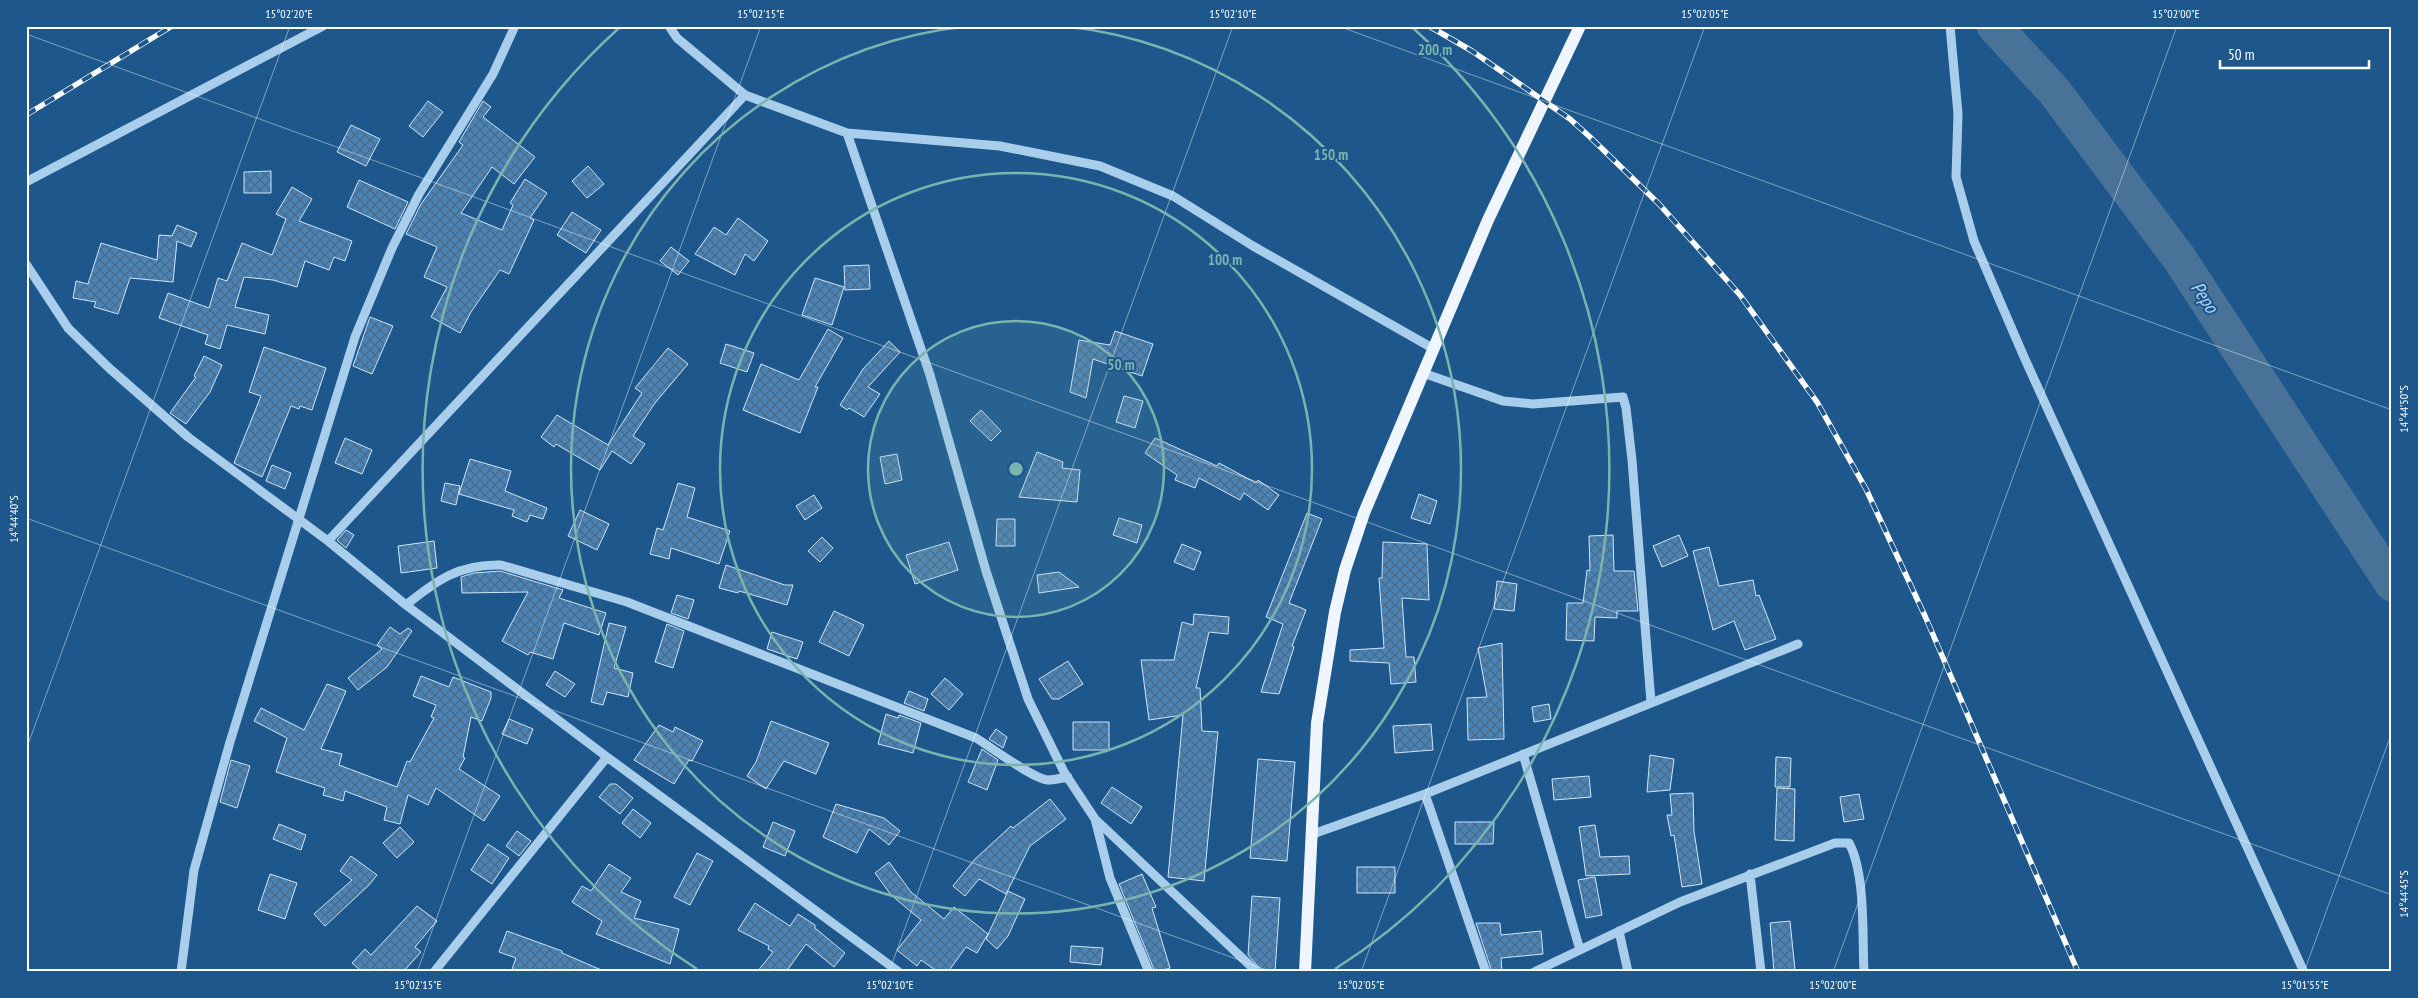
<svg xmlns="http://www.w3.org/2000/svg" width="2418" height="998" viewBox="0 0 2418 998" font-family="'PT Sans Narrow',sans-serif">
<defs>
<pattern id="building-cross-hatch" width="8" height="8" patternUnits="userSpaceOnUse" patternTransform="scale(1.25)"><rect width="8" height="8" fill="#4a83b6"/><path d="M0 0l8 8M0 8l8-8" fill="none" stroke="#4b6a86"/></pattern>
</defs>
<rect width="100%" height="100%" fill="#1d578c"/>
<g fill="none" stroke-linecap="round" stroke-linejoin="round">
<path stroke="#497298" stroke-width="35" d="M1994,26L2054,91L2179,258L2392,584"/>
</g>
<path fill="url(#building-cross-hatch)" stroke="#cfe6f9" d="M428,101L443,112L423,137L409,126Z
M483,101L491,107L483,117L535,157L514,184L492,167L461,213L502,230L513,205L510,203L525,179L547,193L530,218L534,220L509,274L500,270L471,312L460,333L431,317L447,287L424,277L437,247L406,234L421,204L463,145L459,142Z
M351,125L380,139L366,166L337,152Z
M588,166L604,184L587,198L572,181Z
M271,171V193H244V172Z
M359,180L408,202L395,229L347,207Z
M292,187L312,199L299,221L352,241L345,261L334,257L329,270L305,261L297,287L273,280L244,277L235,307L269,315L265,334L227,325L220,349L205,344L208,335L159,318L168,293L209,308L218,278L227,281L242,243L272,255L286,219L276,214Z
M572,212L601,230L586,253L557,235Z
M738,218L768,241L754,261L745,254L735,275L695,254L714,227L726,235Z
M177,225L197,233L191,247L177,241L173,282L130,278L118,314L94,307L96,302L73,298L76,281L88,284L101,243L157,260L159,235L172,236Z
M671,247L689,261L678,275L660,261Z
M869,265L870,289L845,290L844,266Z
M815,278L844,287L832,325L802,315Z
M370,317L393,326L372,374L353,366Z
M828,329L843,338L815,387H818L800,433L743,410L761,364L799,380Z
M1115,331L1153,344L1142,376L1093,359L1086,398L1070,392L1079,340L1110,345Z
M889,341L900,352L868,387L880,394L864,417L849,408L847,410L840,405L863,369Z
M726,344L754,353L747,372L720,363Z
M264,347L326,368L312,410L300,406L299,409L291,406L262,477L234,463L261,396L249,392Z
M668,348L688,364L655,403L633,436L645,444L631,464L612,451L600,470L556,444L554,447L541,437L557,415L608,445L642,393L635,388Z
M204,356L222,365L210,392L186,424L170,413L196,377L194,376Z
M1124,396L1143,401L1135,428L1116,422Z
M981,410L1001,431L991,441L970,421Z
M345,438L372,450L362,474L335,463Z
M1155,438L1217,466L1219,463L1256,483L1258,480L1279,495L1268,510L1244,493L1240,500L1199,478L1195,488L1175,480L1177,475L1145,453Z
M1037,452L1063,462L1062,468L1080,470L1077,502L1019,497Z
M897,454L902,480L885,484L880,457Z
M470,459L511,471L505,491L547,508L543,519L530,515L527,522L512,516L514,510L459,494Z
M272,465L291,473L285,489L266,481Z
M445,483L460,486L456,505L441,501Z
M678,483L695,488L687,517L730,531L719,564L671,548L669,559L650,554L657,528L663,530Z
M1419,494L1437,501L1430,524L1411,518Z
M814,495L822,508L805,520L796,506Z
M580,510L609,524L597,550L568,536Z
M1307,513L1322,519L1289,603L1306,610L1292,646L1294,647L1279,694L1261,692L1283,624L1266,617Z
M1119,518L1142,525L1137,543L1113,535Z
M997,519H1015V546H996Z
M346,530L354,535L346,548L337,540Z
M1613,535L1614,571H1634L1638,611H1617V618L1595,617L1594,641L1566,640L1567,603H1583L1587,570L1590,571L1589,536Z
M1679,535L1688,556L1662,567L1653,546Z
M822,537L833,548L820,562L808,551Z
M434,541L437,568L401,573L398,546Z
M949,542L958,570L915,584L906,555Z
M1383,542L1427,544L1429,600L1402,598L1406,657H1414L1416,682L1391,684L1389,663L1350,661V650L1384,648L1379,578H1382Z
M1182,544L1201,552L1194,570L1174,562Z
M1709,547L1719,586L1753,580L1756,596L1759,595L1776,639L1745,650L1734,621L1713,630L1693,551Z
M726,565L785,585H793L787,605L739,591L738,593L719,588Z
M500,571L563,590L559,598L606,613L599,635L564,623L553,659L530,652L528,655L502,641L528,592L462,593L461,577L474,573Z
M1059,572L1079,587L1039,593L1037,575Z
M1497,581L1517,584L1514,611L1494,609Z
M677,595L694,600L688,619L671,613Z
M834,611L864,625L849,656L819,642Z
M1194,614L1229,617L1228,634L1209,632L1196,688H1200L1202,731L1218,732L1204,881L1168,877L1183,715L1149,720L1141,660H1174L1182,622L1193,625Z
M609,623L626,627L614,668L633,673L628,697L607,692L603,705L591,702Z
M667,624L684,631L673,668L655,662Z
M390,627L400,634L408,628L412,631L387,667L358,690L348,678L382,649L377,645Z
M772,632L803,642L797,659L767,649Z
M1502,643L1504,739L1468,740L1467,698L1487,697L1478,648Z
M1068,661L1083,684L1059,699H1052L1039,679Z
M555,671L575,684L565,697L546,685Z
M421,676L449,687L453,677L491,692V698L482,721L471,717L463,757L465,758L459,769L500,796L484,821L436,788L428,805L408,795L400,824L384,820L387,807L345,791L343,801L323,795L325,788L276,772L287,738L254,721L261,708L304,730L327,684L346,691L321,749L342,754L339,765L397,787L407,761L410,762L434,718L431,717L436,705L413,696Z
M945,678L963,694L949,710L931,694Z
M909,691L928,699L924,711L904,703Z
M1549,704L1551,719L1534,722L1532,707Z
M886,714L898,718L899,715L921,723L913,753L878,744Z
M509,719L533,729L527,744L502,734Z
M771,721L829,743L816,774L784,761L766,789L747,776L756,762Z
M1073,722H1109V750H1073Z
M1431,724L1433,750L1395,753L1393,726Z
M659,725L673,732L675,727L703,741L692,761L689,760L674,784L634,760Z
M996,729L1007,737L1003,748L989,739Z
M982,749L998,760L987,790L968,782Z
M1650,755L1674,759L1670,790L1647,792Z
M1776,757L1791,758L1790,787H1775Z
M1258,759L1295,762L1287,861L1250,858Z
M231,760L250,766L237,808L220,802Z
M1589,776L1591,797L1554,800L1552,779Z
M610,784H616L633,798L620,814L599,797Z
M1112,787L1142,807L1131,824L1101,803Z
M1777,788L1795,789L1794,841L1775,840Z
M1693,793L1694,831L1702,884L1682,887L1674,835L1671,836L1667,815H1672L1670,794Z
M1859,794L1864,819L1844,822L1840,797Z
M1050,799L1066,819L1030,846L1006,894L979,879L965,896L953,886L974,860L1011,826L1013,828Z
M836,804L884,818L900,831L889,845L869,829L857,853L823,837Z
M633,809L651,823L640,838L622,823Z
M773,822L795,831L785,856L763,847Z
M1455,822H1494L1493,844H1455Z
M279,824L306,835L301,850L273,839Z
M1595,825L1600,857L1629,856L1630,874L1586,876L1579,827Z
M400,827L414,842L397,858L383,843Z
M517,831L531,841L519,856L506,846Z
M488,844L509,858L492,884L471,870Z
M697,853L713,861L690,905L674,897Z
M351,856L377,875L369,885L325,926L314,914L352,880L340,871Z
M889,862L911,892L944,919L954,907L988,934L977,953L966,947L948,972H938L921,960L917,966L897,950L921,920L891,895L875,873Z
M609,864L631,878L621,892L641,901L634,918L679,929L670,964L596,934L602,921L572,902L582,886L591,891Z
M1357,867H1395V893H1357Z
M270,874L297,883L285,919L258,910Z
M1142,874L1156,907L1152,908L1170,968L1158,972H1155L1119,884Z
M1595,877L1602,915L1586,918L1578,880Z
M1008,891L1025,899L1008,936L997,949L986,939Z
M1252,896L1280,898L1275,972H1263L1248,955Z
M755,903L790,926L798,914L815,925V928L845,953L834,967L806,944L786,972H757L773,952L768,949L769,946L738,930Z
M417,906L437,921L415,947L421,952L403,972H356L359,969L352,963L365,949L371,955Z
M1790,921L1795,970L1774,972L1770,923Z
M1476,923H1500L1501,935L1541,931L1543,954L1501,958L1502,972H1492Z
M507,931L562,951V953L606,972H511L516,958L499,952Z
M1071,946L1103,948L1101,965L1070,962Z"/>
<g fill="none" stroke-linecap="round" stroke-linejoin="round">
<path stroke="#a9ceec" stroke-width="9" d="M669,26L677,38L745,95L847,133L1000,146L1100,166L1173,196L1253,246L1434,349
M1950,26L1958,114L1956,177L1974,241L2024,357L2304,972
M847,133L930,375L986,571L1028,699L1064,772L1095,819L1257,972
M26,182L323,26
M26,264L68,328L109,368L188,437L328,541L406,605L607,757L899,972
M1423,373L1503,401L1533,404L1623,397L1626,408L1632,460L1651,702
M328,541L745,95
M406,605C437,580 459,564 501,565L627,602L976,738C991,747 1033,779 1048,780C1054,780 1062,778 1068,777
M1523,754L1580,950
M1425,794L1486,972
M1095,819L1110,878L1149,972
M1313,834L1425,794L1798,644
M1750,874L1761,972
M1619,931L1628,972
M181,972L194,870L230,742L355,337L392,248L419,194L493,74L515,26
M434,972L607,757
M1534,972L1680,902L1835,843H1849C1866,874 1862,936 1864,972"/>
<path stroke="#eff6ff" stroke-width="12" d="M1305,972L1317,723L1335,612L1345,570L1364,513L1488,220L1580,26"/>
<g stroke="#fff" stroke-width="5.5">
<path id="rail" d="M1429,26L1472,51L1570,119L1590,137L1659,204L1740,295L1817,402L1866,489L1925,616L2078,972
M26,115L172,26"/>
</g>
<use href="#rail" stroke="#1d578c" stroke-width="4" stroke-dasharray="11" stroke-linecap="butt"/>
</g>
<path fill="none" stroke="#fff" stroke-width="1" stroke-opacity="0.45" d="M1338,26L2392,410M26,34L2392,895M26,518L1272,972M26,750L290,26M417,972L761,26M889,972L1233,26M1361,972L1705,26M1833,972L2177,26M2304,972L2392,732"/>
<circle cx="1016" cy="469" r="148" fill="#7bb4af" fill-opacity=".12"/>
<g fill="none" stroke="#7bb4af" stroke-width="2.5">
<circle cx="1016" cy="469" r="148"/>
<circle cx="1016" cy="469" r="296"/>
<path d="M1063 26A445 445 0 1 1 969 26"/>
<path d="M697 969A593 593 0 0 1 619 28M1413 28A593 593 0 0 1 1335 969"/>
</g>
<g text-anchor="middle" dominant-baseline="central" stroke-width="4" stroke-linejoin="round" paint-order="stroke">
<g font-size="19" font-style="italic" fill="#b5d7f4" stroke="#1d578c">
<text transform="translate(2205 297) rotate(57)">Pepo</text>
</g>
</g>
<circle cx="1016" cy="469" r="8" fill="#7bb4af" stroke="#1d578c" stroke-width="2.5"/>
<g font-size="15" text-anchor="middle" font-weight="bold" fill="#7bb4af" stroke="#1d578c" stroke-width="4" stroke-linejoin="round" paint-order="stroke">
<text x="1435" y="55">200 m</text>
<text x="1331" y="160">150 m</text>
<text x="1225" y="265">100 m</text>
<text x="1121" y="370">50 m</text>
</g>
<rect width="2418" height="998" fill="none" stroke="#1d578c" stroke-width="55"/>
<path d="M2220 60v8h149v-8" fill="none" stroke="#ffffff" stroke-width="2.5"/>
<text x="2228" y="60" font-size="15" fill="#ffffff" stroke="#1d578c" stroke-width="4" paint-order="stroke">50 m</text>
<rect x="28" y="28" width="2362" height="942" fill="none" stroke="#fff" stroke-width="2"/>
<g font-size="12" text-anchor="middle" fill="#fff">
<text x="289" y="18">15°02'20"E</text>
<text x="761" y="18">15°02'15"E</text>
<text x="1233" y="18">15°02'10"E</text>
<text x="1705" y="18">15°02'05"E</text>
<text x="2176" y="18">15°02'00"E</text>
<text transform="translate(2404 409) rotate(-90)" y="4">14°44'50"S</text>
<text transform="translate(14 519) rotate(-90)" y="4">14°44'40"S</text>
<text transform="translate(2404 894) rotate(-90)" y="4">14°44'45"S</text>
<text x="418" y="989">15°02'15"E</text>
<text x="890" y="989">15°02'10"E</text>
<text x="1361" y="989">15°02'05"E</text>
<text x="1833" y="989">15°02'00"E</text>
<text x="2305" y="989">15°01'55"E</text>
</g>
</svg>
